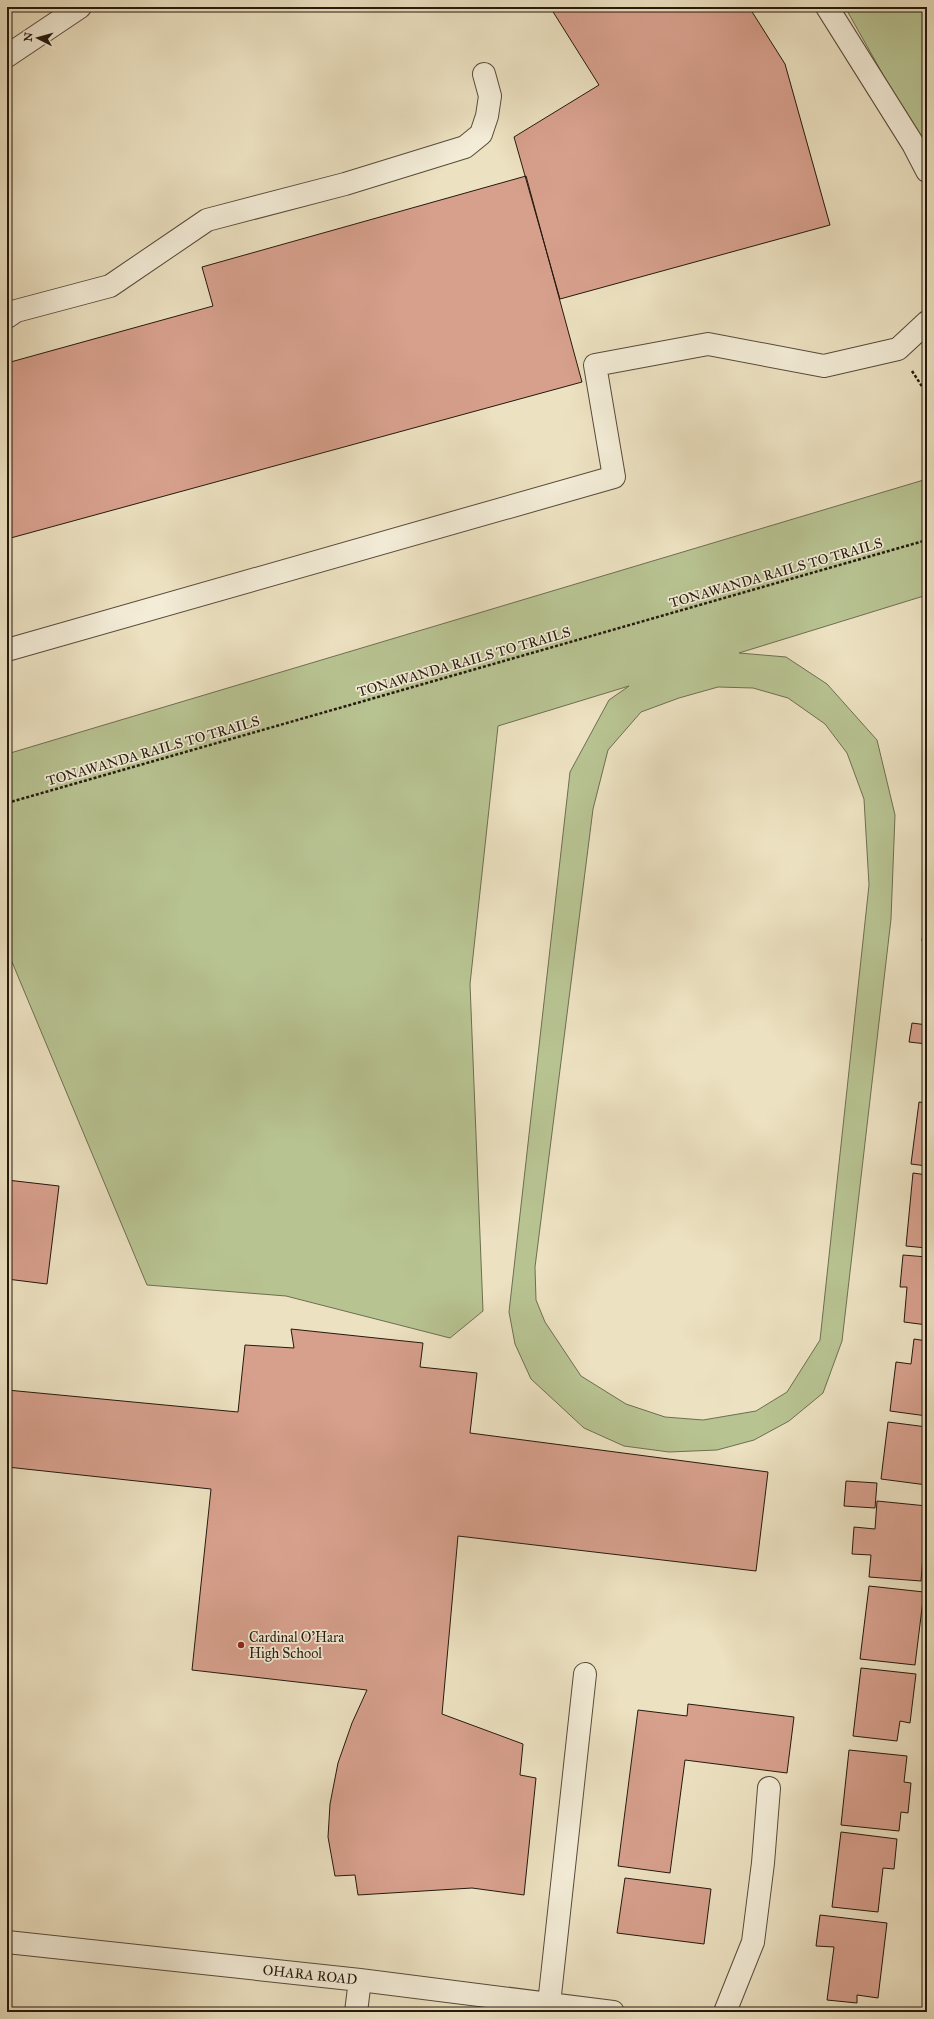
<svg xmlns="http://www.w3.org/2000/svg" width="934" height="2019" viewBox="0 0 934 2019" font-family="'IM FELL Great Primer',serif">
<rect width="100%" height="100%" fill="#ece1c1"/>
<filter id="stains"><feTurbulence type="fractalNoise" baseFrequency=".005" numOctaves="4"/><feColorMatrix values="0 0 0 0 .2 0 0 0 0 .09 0 0 0 0 .02 0 0 0 .5 -.17"/></filter>
<radialGradient id="worn" r=".72"><stop offset=".6" stop-color="#630" stop-opacity="0"/><stop offset="1" stop-color="#630" stop-opacity=".3"/></radialGradient>
<path fill="#b8c392" stroke="#6e6e50" fill-rule="evenodd" d="M845,7H927V153Z
M927,479V595L739,653L786,657L827,684L877,740L895,815L891,919L842,1341L823,1393L789,1421L754,1440L717,1450L669,1452L624,1446L584,1428L531,1379L515,1344L509,1312L570,772L609,700L629,686L498,726L470,984L483,1311L450,1338L286,1296L147,1285L7,950V754ZM718,687L753,688L788,698L825,724L847,753L864,799L869,885L820,1340L787,1392L756,1411L703,1420L665,1417L626,1404L581,1376L545,1322L536,1300L535,1267L593,809L608,750L641,712L679,698Z"/>
<path fill="#d7a08d" stroke="#25190d" d="M550,7H749L785,64L830,225L560,299L514,137L599,85Z
M526,176L582,382L7,539V363L213,306L202,267Z
M925,915L927,916V942L922,941Z
M912,1023L927,1025V1044L909,1042Z
M927,1044V1083L923,1082Z
M919,1102L927,1103V1166L911,1164Z
M913,1173L927,1175V1248L906,1246Z
M7,1180L59,1186L47,1284L7,1279Z
M903,1255L927,1257V1325L904,1322L907,1287H900Z
M291,1329L423,1343L420,1367L477,1373L470,1433L768,1472L756,1571L458,1536L442,1714L523,1744L520,1775L536,1778L524,1895L472,1888L358,1895L355,1875L335,1876L328,1837L330,1804L338,1763L352,1723L367,1690L192,1670L211,1489L7,1467V1390L238,1412L245,1345L294,1348Z
M914,1339L927,1341V1416L890,1411L896,1362L911,1364Z
M888,1422L927,1427V1485L881,1479Z
M846,1481L877,1483L875,1508L844,1506Z
M877,1501L927,1506L921,1581L869,1577L871,1555L852,1554L854,1527L875,1529Z
M869,1586L924,1592L915,1665L860,1659Z
M861,1668L916,1674L910,1723L900,1721L897,1741L853,1736Z
M688,1704L794,1717L787,1773L685,1760L670,1873L618,1866L638,1710L687,1716Z
M849,1750L907,1756L904,1782L911,1783L908,1813L901,1812L899,1831L841,1825Z
M841,1832L897,1839L894,1869L883,1868L878,1912L832,1907Z
M625,1878L711,1889L704,1944L617,1933Z
M820,1915L887,1923L878,1998L857,1995V2003L827,2000L834,1947L816,1946Z"/>
<g fill="none" stroke-linecap="round" stroke-linejoin="round">
<g stroke="#574b3a" stroke-width="24">
<path id="minor" d="M827,7L913,144L927,171
M7,56L80,7
M7,317L16,311L110,286L207,220L345,184L465,147L481,134L487,116L490,96L484,74
M7,650L614,477L595,365L708,344L824,366L898,349L927,322
M7,1942L360,1980L613,2012
M549,2004L585,1674
M356,2012L360,1980
M725,2012L753,1942L763,1863L769,1788"/>
</g>
<path stroke="#25190d" stroke-width="2.5" stroke-dasharray="3 2" stroke-linecap="butt" d="M912,371L927,394
M7,803L927,540"/>
<use href="#minor" stroke="#f3ecd7" stroke-width="22"/>
</g>
<circle fill="#8f2418" stroke="#f3ecd7" stroke-width="1.5" cx="241" cy="1645" r="4"/>
<g text-anchor="middle" dominant-baseline="central" stroke-width="3.5" stroke-linejoin="round" paint-order="stroke">
<g font-size="14" fill="#25190d" stroke="#f3ecd7">
<text transform="translate(776 573) rotate(-16)">TONAWANDA RAILS TO TRAILS</text>
<text transform="translate(464 662) rotate(-16)">TONAWANDA RAILS TO TRAILS</text>
<text transform="translate(153 751) rotate(-16)">TONAWANDA RAILS TO TRAILS</text>
<text transform="translate(310 1975) rotate(6)">OHARA ROAD</text>
</g>
<g font-size="14" fill="#25190d" stroke="#f3ecd7" text-anchor="start">
<text x="249" y="1637">Cardinal O'Hara<tspan x="249" dy="16">High School</tspan></text>
</g>
</g>
<rect width="934" height="2019" fill="none" stroke="#ece1c1" stroke-width="24"/>
<rect x="8" y="8" width="918" height="2003" fill="none" stroke="#25190d" stroke-width="2"/>
<rect x="12" y="12" width="910" height="1995" fill="none" stroke="#25190d"/>
<g transform="translate(38 38) rotate(276)" stroke="#f3ecd7" stroke-width="3" paint-order="stroke">
<path d="M0-3L7 15L0 10L-7 15Z" fill="#25190d"/>
<text y="-6" font-size="11" font-weight="bold" text-anchor="middle" fill="#25190d">N</text>
</g>
<rect width="100%" height="100%" filter="url(#stains)"/>
<rect width="100%" height="100%" fill="url(#worn)"/>
</svg>
